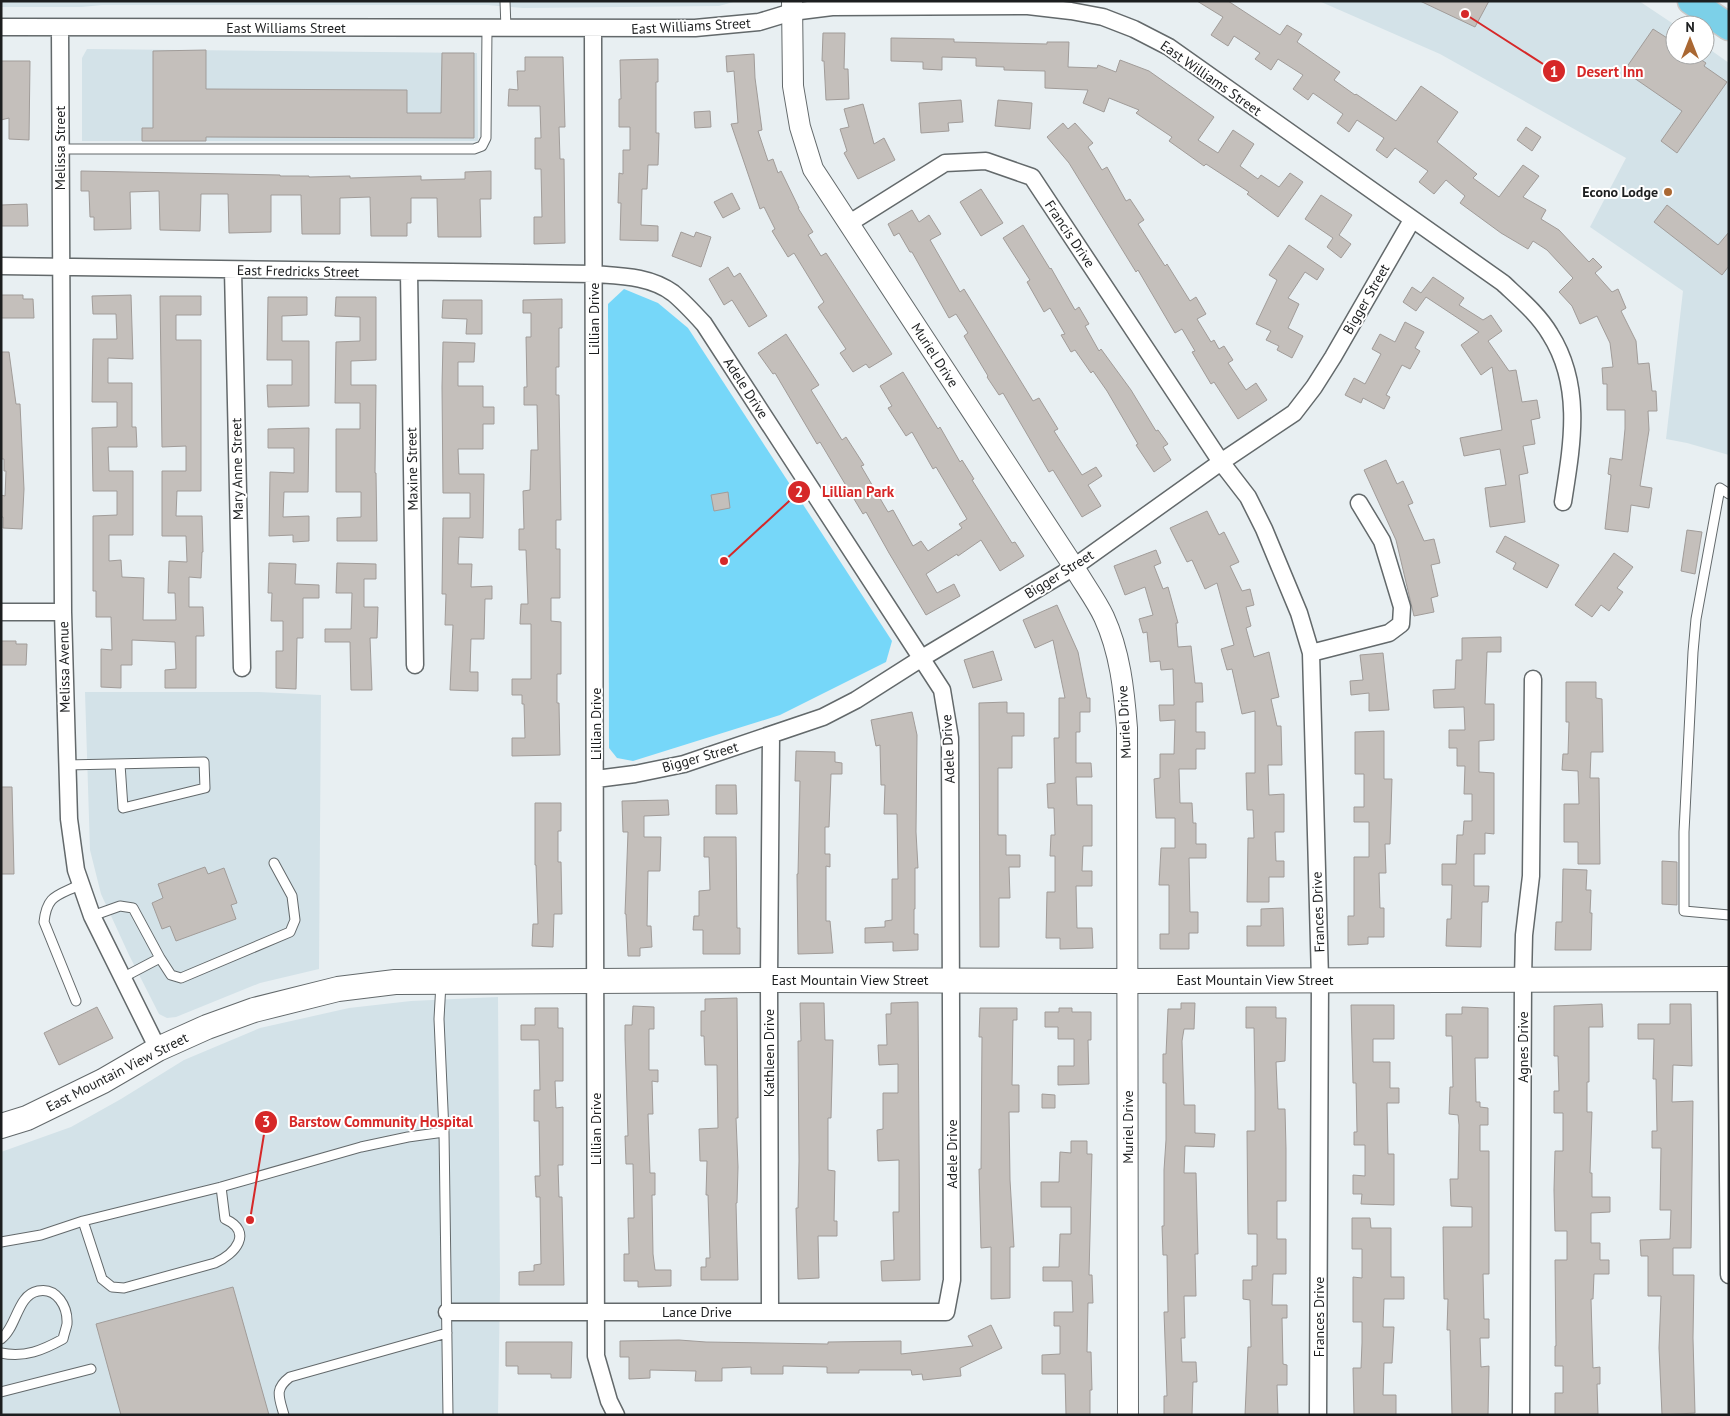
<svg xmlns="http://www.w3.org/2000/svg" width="1730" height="1416" viewBox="0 0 1730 1416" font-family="'PT Sans',sans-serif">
<rect width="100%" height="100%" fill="#e8eff2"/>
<path fill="#d3e2e8" d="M1,1H737L719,6L523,8L488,5H102L82,7H1Z
M1319,1H1639L1675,25V55H1705V46L1729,63V455L1687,443L1666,439L1683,291L1590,227L1626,158L1440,54Z
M87,49L477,53L478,141H82V58Z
M85,692H259L321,695L319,969L260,983L176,1017L167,1018L159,1014L129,955L101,894L90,850Z
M498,997L500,1287L498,1415H1V1152L71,1127L121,1099L184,1060L260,1028L349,1008L411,1001Z"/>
<path fill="#76d7f9" d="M624,289L658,303L688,328L892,641L886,662L780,715L633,761L617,758L609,748L608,304Z"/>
<path fill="#c4bfbb" stroke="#a19c99" d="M1197,1H1228L1280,35L1287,25L1302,34L1297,42L1340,72L1334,80L1355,95L1356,94L1396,121L1421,86L1458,112L1437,142L1477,174L1473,178L1499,197L1523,165L1539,176L1523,197L1546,210L1541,219L1559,230L1589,262L1593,258L1602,267L1595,273L1612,292L1618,289L1626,308L1621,311L1636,341L1638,364L1649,363L1652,391H1656L1657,411H1648L1649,430L1640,486L1652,488L1649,508L1631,505L1628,532L1605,529L1611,475L1608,474L1610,458L1622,460L1625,429V410H1607V384H1603L1602,368L1613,367L1610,343L1597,316L1580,324L1572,306L1559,292L1573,278L1547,250L1533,241L1528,249L1501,233L1460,203L1465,196L1446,180L1434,194L1419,182L1428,171L1395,148L1387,158L1376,150L1384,138L1357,120L1349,132L1337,123L1343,114L1313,93L1308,100L1293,89L1303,75L1278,59L1271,70L1255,59L1260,53L1234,36L1228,46L1211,35L1223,17Z
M1420,1H1489L1475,27Z
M1653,29L1675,43V55H1694L1706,63L1704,66L1727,82L1677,153L1661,141L1682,111L1624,71Z
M823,33H845L844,69H848L849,99L826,100L824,61H822Z
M891,38L954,39V42L1047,44V42H1069L1068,67L1097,68L1098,65L1116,72L1120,60L1149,71L1214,117L1198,140L1218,153L1233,130L1254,144L1240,166L1258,179L1261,175L1279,187L1290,173L1303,182L1278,217L1247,194L1249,192L1206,164L1204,166L1169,141L1172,137L1136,113L1139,110L1109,98L1104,112L1083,103L1088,90L1045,88V71L1004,70V67L976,66V58L942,57V70L923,69V62L891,61Z
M206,50V89L407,90V113H441L442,53H474V138L206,137V141H142V128H153V51Z
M754,54L755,78L762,130L758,131L768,161L773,159L778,173L781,171L799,208H798L813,232L808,235L821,256L826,253L892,354L869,368L866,364L853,372L840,353L846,349L818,307L824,302L794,253L788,257L772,231L775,229L764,207L760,209L731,124L738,123L734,71L727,72L726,56Z
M525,57H563L565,127H559L560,159H564L565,243L534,244V217H542L541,169H535V138H541L540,106H508L509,89L518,90L517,71H525Z
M658,59V82H656V133H659L658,165H648L647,189H642L641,225L658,226V241L620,240L621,203H618L619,173L623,174V150H630V127H619V99H621L620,60Z
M1,61H30L29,140L9,139V118L1,120Z
M961,100L963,122L948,123L949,131L921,133L919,103Z
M998,100L1032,103L1030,129L995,126Z
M863,104L874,144L884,138L895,160L858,179L844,153L847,151L840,129L849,127L844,109Z
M710,111L711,127L695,128L694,112Z
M1063,123L1068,129L1075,123L1093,143L1088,147L1102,170L1107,167L1126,201L1130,199L1144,220L1138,224L1165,266L1167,264L1190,301L1196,297L1206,314L1197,319L1211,342L1214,340L1219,349L1224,346L1233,360L1228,363L1246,390L1256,383L1267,400L1238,419L1214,382L1211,384L1192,352L1195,351L1182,329L1175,333L1138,270L1136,272L1069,163L1047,137Z
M1526,127L1541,137L1532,151L1517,140Z
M81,171L280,175V176H309V177L350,176V178L421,176V180L465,179V172L491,171V199H480L481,237H438L437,198H411V223H407V236H371L370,197L340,198V234H302L301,195H271V232L229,233L228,194H201L200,231L160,230L159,191L130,192L131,229L94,230V217H90L89,191H81Z
M981,189L1003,223L981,236L960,202Z
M732,193L740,209L723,218L714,202Z
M1321,195L1352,215L1339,235L1351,244L1341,258L1327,247L1333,238L1305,219Z
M27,204L28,226H1V205Z
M1667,205L1718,245L1729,232V266L1722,275L1654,222Z
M912,210L919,222L929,215L941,234L930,240L960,292L964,289L1033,401L1039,398L1058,429L1054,431L1082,475L1096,467L1102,476L1088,485L1101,506L1082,517L1053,470L1049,472L1003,393L999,395L987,377L988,376L964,336L968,333L956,314L949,318L912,252H910L899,233L894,236L888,224Z
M1023,225L1050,269L1051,268L1075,310L1079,307L1089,324L1085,326L1099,351L1101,349L1131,390L1156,431L1158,430L1168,444L1163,447L1171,460L1154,472L1136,445L1138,444L1107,391L1093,371L1091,373L1075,350L1071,352L1061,335L1065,334L1050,308L1044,312L1027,282L1030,280L1003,238Z
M681,232L694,237L696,232L711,237L701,267L672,256Z
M1289,245L1324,269L1317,280L1305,272L1288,298L1299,304L1288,328L1303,336L1292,358L1277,350L1279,346L1266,340L1271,331L1256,324L1277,280L1269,275Z
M728,267L734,277L740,273L767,316L749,327L732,300L724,305L709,279Z
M1433,277L1464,298L1459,305L1483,320L1491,315L1502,331L1488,341L1509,371L1516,370L1522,402L1537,400L1540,418L1531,420L1535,444L1523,446L1528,473L1519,475L1525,522L1490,527L1485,488L1506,485L1500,449L1464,456L1460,438L1502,430L1492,367L1481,375L1461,345L1479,332L1426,297L1416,311L1403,302L1412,287L1421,293Z
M1,295H23V299H33L34,318H1Z
M131,295L133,359L108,358V383H132V427H136L137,447H108L109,471H133V535H109V561L121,560L122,577L144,578L143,620H176L175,593H168L169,561L187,562L186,536H162V471H186V446L162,447L160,296H201V315H176V340H201V491H177L176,516H202L203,552H202L201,578L189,577V607H203L204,636H196V688H165V670L176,669L175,642L132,640V665H121V688L101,687V649L112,650L111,617H96V591H93V516L117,515V491H93L92,428L117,427V402H92L93,339H117L116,314H93L92,296Z
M268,297H307V315L282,316V341H309V406L268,407L267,385H292V360H267Z
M336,297H376V360L351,361V385H376L375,473H376L377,541H337V518L361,517V492H336V429H360V403H335L336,342L360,341V317L335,316Z
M562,299V328H559V367H556V395H559L561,520H556V549H560V598H551V621L561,622V674H557V703H559L560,755L512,756V738H525L524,704H522V695H512V679H531V624H520L521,604H528L526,550H519V529H524L523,491L530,490L531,450H538L537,405H524V387H527L526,337H531V313H523V300Z
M443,300H482V334H466L467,319L442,318Z
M1405,322L1424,332L1415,348L1420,351L1410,369L1402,365L1386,395L1390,397L1384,409L1363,398L1361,403L1345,395L1354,378L1365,384L1381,354L1372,349L1380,334L1395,342Z
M786,334L819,385L811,390L842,440L846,437L864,465L861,466L888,512L893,510L913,546L921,541L928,551L962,528L959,524L967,519L936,467L933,469L912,432L906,436L888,408L892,406L880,386L903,372L938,429L940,427L960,462L962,460L974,479L972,480L1012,543L1015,542L1024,556L1000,571L981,540L958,556L957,554L926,574L937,593L954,584L960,596L926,615L889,553L866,512L863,514L820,442L817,444L775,373L773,374L758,353Z
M443,342L475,343L474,362H458V386H483V407H494V424H483V449H458L459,474H484L483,538L459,537L458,564H472L471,587L492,586V599H485L484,639H471L470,672H478V691L450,690L453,625H445L446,594H442L443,518H470V493H443L442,387Z
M1,352H9L16,404H20L24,489L22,529L3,528V517H1V495L5,496L6,471H4V459H1Z
M309,428L308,492H284L283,517L309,516V541L293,542V535L269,536L270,472L294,473V448H268V429Z
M1386,460L1397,484L1403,481L1413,503L1408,505L1424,541L1434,539L1440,563L1431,565L1438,596L1431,598L1434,612L1414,616L1396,540L1364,470Z
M728,492L730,508L714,511L711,495Z
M1207,511L1219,535L1224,532L1239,562L1230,566L1242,591L1250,589L1254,605L1246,607L1251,626L1246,628L1254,657L1269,652L1279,697L1271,699L1277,726H1281L1282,765H1268L1269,795L1284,794V832H1275L1276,861H1284V877H1269V902H1247L1248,838H1254L1253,810H1247L1246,773H1255V711L1242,714L1232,669L1227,670L1221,649L1234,645L1217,583L1205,589L1192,560L1187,562L1170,528Z
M1687,530L1702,532L1695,574L1681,571Z
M1505,536L1559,565L1547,588L1513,569L1516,563L1496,552Z
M1156,550L1161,563L1154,566L1163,589L1168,587L1178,623H1176L1178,647L1191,646L1195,683H1202L1203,702H1196V732H1205V749H1196V769H1179L1180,803H1192L1193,823H1196V844H1206V858H1189L1190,912H1198V933H1189V949H1160V934H1169V885H1159L1161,848H1175V818H1156L1154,779L1160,778V754H1174L1175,720L1160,721L1159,705H1174L1173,669L1161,670L1160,661L1150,662L1147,632L1143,633L1139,619L1153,615L1145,587L1125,595L1114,566Z
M1614,553L1633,567L1617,588L1623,592L1609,611L1601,605L1592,617L1575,605Z
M269,563L296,564L295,584L319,585V598H303V638H297L296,689L276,688V651H283V621H271L272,593H268Z
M337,563L376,564V579H364V607H378L377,638H370L372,690H351L350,642H325V629H351L352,593H336Z
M1057,605L1078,652L1087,698H1090V712H1080V732H1076V763H1091L1092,777H1076L1077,805H1092V846H1083L1082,871H1092V886H1076L1077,928H1092L1093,948L1060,949V938H1046L1047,892H1055V856H1050L1051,835H1055L1054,808H1048L1047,784L1055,783L1054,738H1059V698H1065L1053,640L1035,648L1023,620Z
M1501,637V652H1487L1485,704H1494V740L1479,741V772L1494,773V834L1485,833V854H1474V886H1489L1488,902H1482L1481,947L1446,946L1447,919H1451L1452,885H1442V864H1456L1457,835H1463L1464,821H1472V794H1464L1465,766H1457V748H1449V730H1465L1464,707L1434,708L1433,690L1455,689L1456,660H1462V638Z
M1,641H16V644H27L26,665H1Z
M993,651L1002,680L973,688L964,660Z
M1383,653L1389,710L1369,711V693L1351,695L1350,681L1363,680L1360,655Z
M1566,682H1596V698L1602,699L1603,752H1591L1590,778H1599L1600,864H1578V842H1564V804H1579L1578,771L1562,770L1563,754H1568L1569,722H1566Z
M1007,702V713H1024V736H1012V768H998V835H1006V855H1020V867H1009L1010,898H999V947H980L979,703Z
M912,712L917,735L916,832L918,868H915V909H914V934H918V950L893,951V942L865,943V928L885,927V921L892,920V879H898L897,814H884L885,785H881L880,745L876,746L871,720Z
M1384,731V779H1392L1390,844H1385L1386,873H1379L1380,908H1384V937H1368V944L1348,945V916H1354V857H1369V822H1354V807H1364V774H1355V732Z
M796,751L835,752V762L842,763V774H831L829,827H825V854H830V867L826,866V921H830L833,953L798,954L797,874H798L800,781H795Z
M716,785H736L737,814H716Z
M1,787H12L14,874H1Z
M668,800L669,815L644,816V837H661L660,871H648L647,926H651L652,947L640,948V956H628L626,914H625L628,832H623L622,801Z
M535,803H561V831H558V862H561L562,914H554L553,947L532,946L533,924H538L536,865H535Z
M704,837H736L737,928H740V954H703V930H693L694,916H699V891L710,890L709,857H704Z
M1662,861L1677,862V905L1662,904Z
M205,867L208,874L224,868L237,903L231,905L236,919L176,941L170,926L162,929L152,903L163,898L158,884Z
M1563,869L1587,870L1586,890H1591L1590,913H1592L1591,950H1555L1556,922H1562Z
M1283,908L1284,946H1247V926H1261V909Z
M737,998L738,1118H736L738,1167L737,1203H736L738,1280H701V1267H706V1258H710L708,1195H706L707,1161H700L699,1129L718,1128L717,1065H705L704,1036H701V1011H705V999Z
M918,1002L920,1280L882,1281L881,1261L894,1260L893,1212H899V1160L878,1161L877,1130L883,1129V1093H898V1064L879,1065L878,1045H887L886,1014H891V1003Z
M800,1003H824L825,1040H833L831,1118H828V1170L835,1171L834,1221H837V1236H818L819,1278L798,1279L796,1208H798L799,1161L798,1041H801Z
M1181,1003H1195L1194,1029H1184L1182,1041L1184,1105H1195V1133L1215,1134L1214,1147L1185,1146L1184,1173H1196L1198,1254H1195L1196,1296H1184L1185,1338H1181L1182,1362H1196L1197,1382H1193L1192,1415H1164V1396H1167L1164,1312H1168L1167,1255H1163L1162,1226H1164V1170L1166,1140V1083H1163V1054H1166L1168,1009H1181Z
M1602,1004L1603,1027H1589V1082H1587V1112H1592L1590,1173H1592V1197H1610V1212L1591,1213V1243H1600V1260H1609V1274H1594L1593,1299H1591L1593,1368L1600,1367V1384H1597L1598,1414L1555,1415V1393H1563V1366H1555V1346H1556L1555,1260H1567V1231H1555L1554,1190L1555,1151H1563V1113H1554V1091H1559L1558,1056H1554V1006Z
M1670,1004H1691L1692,1066L1673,1065L1672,1102L1693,1101L1691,1248H1673V1275H1694L1693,1338L1695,1413L1662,1415L1659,1348L1661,1296H1648V1256H1641L1640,1240L1670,1239L1671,1210H1660L1661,1148H1652V1131H1657L1656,1079H1653L1654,1039H1638V1024H1670Z
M1351,1005H1394V1039H1373V1062H1390V1088H1399V1103H1387L1388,1154H1394V1205L1361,1204L1362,1194H1353V1175L1365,1176V1145H1354V1132H1357L1356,1083H1353Z
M633,1006L654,1007V1029H649V1070H658V1082L652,1081L653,1114H648L650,1173H655V1195H652L653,1254L655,1270H671V1286L638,1287V1281H624V1254H629L628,1218H634L633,1164H626L625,1136H628L625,1039V1025H632Z
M97,1007L113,1038L59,1065L44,1033Z
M1246,1007H1276V1018H1286L1285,1061L1276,1062L1278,1109H1285L1286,1149V1201H1277V1239H1286V1274H1273L1272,1305H1287V1318H1282L1283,1364L1287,1365V1385H1277L1278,1415H1245L1248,1347H1251L1250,1300L1243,1299V1280H1252V1266H1257V1234H1248L1247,1131H1255V1089L1254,1028H1246Z
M1462,1007L1488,1008V1058H1475L1476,1102H1480V1107L1488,1108V1125H1480V1151H1489V1274H1483L1484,1319H1489V1338H1480L1481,1367L1489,1366L1488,1415H1452L1450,1330H1447L1448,1299H1444L1443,1227H1472V1207L1451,1206L1450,1179H1458L1459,1125L1458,1115L1449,1114L1450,1087H1453L1452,1036H1446V1014H1462Z
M535,1008H558V1028H563V1081H555L556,1108L563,1107V1165H558L559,1197H562L564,1285H519V1272L534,1271V1265L541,1264L540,1197H536L535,1176H540L539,1121H534V1090H540L539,1040H521V1025H535Z
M980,1008H1017V1020H1013L1012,1085H1019V1112H1009L1010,1180L1014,1247H1010V1298L991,1299V1247L981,1248L979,1169H981L982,1037H979Z
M1059,1008H1072V1012H1091V1040H1088L1089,1084L1058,1085V1066H1074V1039H1058V1027H1045V1012H1059Z
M1042,1094L1055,1095V1108H1042Z
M1071,1141H1087V1154H1092L1089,1275H1092L1093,1303H1088L1087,1352H1091L1092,1390H1090V1415H1066L1065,1374H1042V1355L1060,1354V1326H1054V1312H1073L1072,1281H1043V1267H1059L1060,1234H1071V1207H1041V1182H1059L1060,1152L1071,1153Z
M1352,1218H1370L1371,1228H1391V1277H1404V1299H1384L1383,1327H1394L1392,1363H1384L1383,1395H1396V1415H1354L1353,1368H1361L1362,1343V1322H1353V1277L1362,1278V1249H1352Z
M233,1287L269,1415H121L96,1324Z
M991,1325L1002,1348L960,1368L961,1376L923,1380L922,1374L912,1375L911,1370H859V1373H827V1367L783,1366V1374H751V1367L722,1368V1381H695L696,1371L650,1370V1378L629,1379V1357H620V1341L679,1340L706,1342L828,1344V1342L901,1341V1354L973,1346L968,1336Z
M506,1342H572L571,1378H551V1374H518V1366H506Z"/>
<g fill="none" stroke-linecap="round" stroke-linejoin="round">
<g stroke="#63696b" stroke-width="11">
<path id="service" d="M505,1L506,29
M60,149H474L482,146L486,138L487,29
M1729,494L1720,488L1696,619L1693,652L1684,832V911L1729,915
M66,765L204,762L205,788L123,808L120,764
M92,916L120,906L133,908L160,958L122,978
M160,958L171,975L181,978L290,932L295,920L292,896L274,863
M441,983L439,1019L444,1132L448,1415
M76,1001L44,922C47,894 58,896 81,884
M83,1221L102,1279L112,1287L124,1288L215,1263C235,1254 254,1232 225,1219L221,1187
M1,1242L41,1235L83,1221L221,1187L361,1147L408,1137L444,1132
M1,1339C17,1327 17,1295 38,1291C57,1287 68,1307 67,1324C66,1329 64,1334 63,1339C43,1350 25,1358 1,1353
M1,1392L91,1369
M284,1415C279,1397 274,1389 290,1377L447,1333"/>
</g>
<g stroke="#63696b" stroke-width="19">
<path id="minor" d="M1,27L695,28L759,22L792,12L832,7L1028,6L1071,11L1103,17L1134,29L1169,47L1503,283C1520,299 1538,314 1550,334C1583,386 1572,445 1563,502
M60,28L63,612L69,819L76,870L92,916L158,1049
M593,29L596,1356L609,1401L616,1415
M848,224L945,163L986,161L1032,177L1221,462L1248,497L1264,529L1299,613L1311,653L1320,979L1318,1415
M1,266L594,274C621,276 650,276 673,293C684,302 694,313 704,324L942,690L950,738L952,1280L946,1312H447
M233,270L242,668
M409,272L415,665
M1,612H63
M1311,653L1389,633L1401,624L1402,607L1382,541L1359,503
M596,779L635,774L684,764L823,717L856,700L922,658L1074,567L1221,462L1294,413L1314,387L1333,357L1412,220
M1726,979L1729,1275
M770,1312L769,980L771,735
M1521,1415L1523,979L1524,935L1531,876L1533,679"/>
</g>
<g stroke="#63696b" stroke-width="22">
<path id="tertiary" d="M792,1L793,86L800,127L813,169L1074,567C1083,583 1096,600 1104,617C1120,652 1124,690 1127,728L1128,1415"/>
</g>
<g stroke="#63696b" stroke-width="26">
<path id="secondary" d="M1,1126L27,1118L103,1081L158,1049L207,1027L254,1010L338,989L395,982L769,980L1128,981L1729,979"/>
</g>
<g stroke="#c9c9c9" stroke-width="29">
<path id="primary" d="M1691,1L1729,27"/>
</g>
<use href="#service" stroke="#fff" stroke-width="9"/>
<use href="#minor" stroke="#fff" stroke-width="16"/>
<use href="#tertiary" stroke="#fff" stroke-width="20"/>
<use href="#secondary" stroke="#fff" stroke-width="24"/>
<use href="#primary" stroke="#7cd0e8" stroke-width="26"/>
</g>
<circle fill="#aa6833" stroke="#fff" stroke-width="2" cx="1668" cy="192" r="5"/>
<g text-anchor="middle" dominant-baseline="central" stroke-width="4" stroke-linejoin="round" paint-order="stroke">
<g font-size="14" fill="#1c1e1f" stroke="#fff">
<text transform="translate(691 26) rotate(-3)">East Williams Street</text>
<text x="286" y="28">East Williams Street</text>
<text transform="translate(1211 78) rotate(35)">East Williams Street</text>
<text transform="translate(60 148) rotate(-90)">Melissa Street</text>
<text transform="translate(1070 234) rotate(56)">Francis Drive</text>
<text transform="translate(298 271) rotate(1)">East Fredricks Street</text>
<text transform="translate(1366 299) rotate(-60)">Bigger Street</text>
<text transform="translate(594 319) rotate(-90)">Lillian Drive</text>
<text transform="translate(935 355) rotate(57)">Muriel Drive</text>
<text transform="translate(746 388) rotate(57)">Adele Drive</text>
<text transform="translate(237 469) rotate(-91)">Mary Anne Street</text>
<text transform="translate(412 469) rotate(-91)">Maxine Street</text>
<text transform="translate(1059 574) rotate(-32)">Bigger Street</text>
<text transform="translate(64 667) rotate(-91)">Melissa Avenue</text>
<text transform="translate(1124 722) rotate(-93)">Muriel Drive</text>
<text transform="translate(596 724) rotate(-90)">Lillian Drive</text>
<text transform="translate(948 749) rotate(-93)">Adele Drive</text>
<text transform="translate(700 757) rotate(-16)">Bigger Street</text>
<text transform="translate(1318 912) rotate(-92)">Frances Drive</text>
<text x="850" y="980">East Mountain View Street</text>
<text x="1255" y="980">East Mountain View Street</text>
<text transform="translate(1523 1047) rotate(-90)">Agnes Drive</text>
<text transform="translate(769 1053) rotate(-90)">Kathleen Drive</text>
<text transform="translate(117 1072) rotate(-27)">East Mountain View Street</text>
<text transform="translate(1128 1127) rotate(-90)">Muriel Drive</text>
<text transform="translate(596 1129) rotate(-90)">Lillian Drive</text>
<text transform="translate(952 1154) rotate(-90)">Adele Drive</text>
<text x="697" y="1312">Lance Drive</text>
<text transform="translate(1319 1317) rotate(-90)">Frances Drive</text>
</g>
<g font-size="14" font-weight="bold" fill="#1c1e1f" stroke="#fff" text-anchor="end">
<text x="1658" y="192">Econo Lodge</text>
</g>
</g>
<path fill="none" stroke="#d62828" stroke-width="2" d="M1465 14L1554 71M724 561L799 492M250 1220L266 1122"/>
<g fill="#d62828" stroke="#fff" stroke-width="2">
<circle cx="1465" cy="14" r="5"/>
<circle cx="724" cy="561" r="5"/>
<circle cx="250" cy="1220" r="5"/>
<circle cx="1554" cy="71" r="12"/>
<circle cx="799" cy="492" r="12"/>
<circle cx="266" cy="1122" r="12"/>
</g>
<g font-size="15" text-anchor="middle" font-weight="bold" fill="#fff">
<text x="1554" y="77">1</text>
<text x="799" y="497">2</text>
<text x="266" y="1127">3</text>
</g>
<g font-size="15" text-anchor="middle" font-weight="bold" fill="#d62828" stroke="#fff" stroke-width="4" stroke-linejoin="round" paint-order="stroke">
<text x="1610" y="77">Desert Inn</text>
<text x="858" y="497">Lillian Park</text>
<text x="381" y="1127">Barstow Community Hospital</text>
</g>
<rect width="1730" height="1416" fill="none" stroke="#1c1e1f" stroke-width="5"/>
<g transform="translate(1690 40)"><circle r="24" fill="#ffffff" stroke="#a4a5a5"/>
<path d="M0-4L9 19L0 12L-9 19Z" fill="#aa6833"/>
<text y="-8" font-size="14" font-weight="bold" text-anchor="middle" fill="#1c1e1f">N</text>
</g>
</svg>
